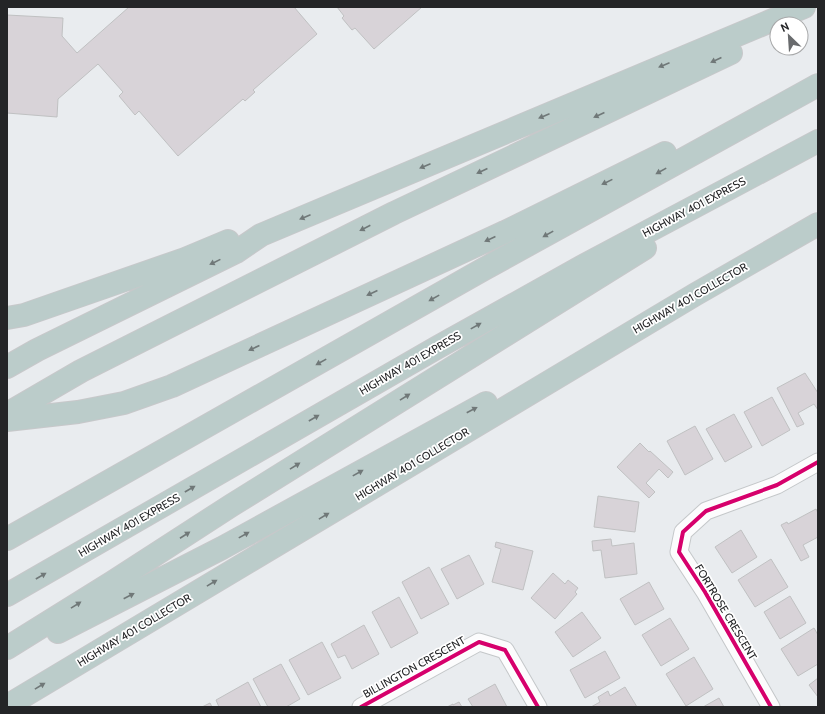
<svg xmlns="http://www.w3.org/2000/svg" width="825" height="714" viewBox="0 0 825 714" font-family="Cabin,sans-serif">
<rect width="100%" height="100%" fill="#e9ecef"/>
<path fill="#d8d3d8" stroke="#c0c1c2" d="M129,7H294L317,34L253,90L255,92L245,101L243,99L178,156L139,111L135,115L119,96L123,92L98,64L58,99L57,117L7,113V15L63,18L62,36L77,53Z
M337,7H422L374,49L355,28L352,30L342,18L344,16Z
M805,373L818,393V410L814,404L798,413L804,424L797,427L777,388Z
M772,397L790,430L762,446L744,412Z
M734,414L752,447L725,462L706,429Z
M695,426L713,459L685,475L667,441Z
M640,443L649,452L650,451L673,472L668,478L659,469L646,483L655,492L649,498L617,467Z
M598,496L639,502L635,532L594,527Z
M816,509L818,513V537L803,545L809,557L801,561L781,525L787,522L788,524Z
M741,530L757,557L732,573L715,547Z
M611,539L612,546L634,543L637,574L605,578L601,550L593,551L592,541Z
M496,542L533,551L523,590L492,582L501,549L495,547Z
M469,555L484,584L457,599L441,569Z
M771,559L788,587L755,607L738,580Z
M429,567L449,604L421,619L402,582Z
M553,573L565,584L568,580L578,588L575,592L577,594L555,619L531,598Z
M649,582L664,609L635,625L620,599Z
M790,596L806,623L780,639L764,612Z
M399,597L418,633L391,648L372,612Z
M582,612L601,638L573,657L555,632Z
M670,618L689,649L661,666L642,635Z
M364,625L379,654L352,669L345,655L338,658L331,644Z
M814,628L818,635V664L798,676L781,649Z
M322,642L341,678L308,695L289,660Z
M605,651L620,678L585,698L570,670Z
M694,657L713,689L686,706L666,674Z
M281,664L300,699L286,707H268L253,679Z
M818,678V697L809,685Z
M248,682L261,707H219L216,700Z
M495,684L507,707H473L468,699Z
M625,687L637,707H591L600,702L598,697L608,691L610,696Z
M719,698L724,707H703Z
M459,702L462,707H447L453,704V705Z
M210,703L212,707H202Z"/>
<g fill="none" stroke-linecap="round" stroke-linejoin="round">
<g stroke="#c4c7c9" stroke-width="19">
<path id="street" d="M361,707L479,642L505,650L538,707
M771,707L705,592L679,552L683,532L706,511L777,485L818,462"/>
</g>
<g stroke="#c7c8ca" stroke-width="24">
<path id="highway" d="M7,318L24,315L185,259L228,241
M7,367L37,350L236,252L261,235L804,7
M7,414L81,371L394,213L731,53
M7,420L78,412L124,403L172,386L505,232L665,153
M7,539L484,269L818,85
M7,595L438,347L583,266L818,141
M58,632L222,548L486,403
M7,648L113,582L232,505L645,248
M7,706L696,294L818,224"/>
</g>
<use href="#street" stroke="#fcfcfd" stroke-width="17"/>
<use href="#highway" stroke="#bbccca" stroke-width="22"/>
<g stroke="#fff" stroke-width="6">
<path id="cycleway" d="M361,707L479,642L505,650L538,707
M771,707L705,592L679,552L683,532L706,511L777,485L818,462"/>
</g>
<use href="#cycleway" stroke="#d6006c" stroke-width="4"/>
</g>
<defs><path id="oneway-solid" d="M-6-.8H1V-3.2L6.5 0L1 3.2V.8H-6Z"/></defs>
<g fill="#707878">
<use href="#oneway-solid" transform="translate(716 60) rotate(155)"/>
<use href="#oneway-solid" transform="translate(664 65) rotate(157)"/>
<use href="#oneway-solid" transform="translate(599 115) rotate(155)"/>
<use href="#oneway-solid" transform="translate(544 116) rotate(157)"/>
<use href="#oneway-solid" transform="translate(425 166) rotate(157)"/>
<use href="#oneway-solid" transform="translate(482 171) rotate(155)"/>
<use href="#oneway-solid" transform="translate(661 171) rotate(151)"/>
<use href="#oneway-solid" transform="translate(607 182) rotate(154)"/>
<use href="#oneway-solid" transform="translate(305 217) rotate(157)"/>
<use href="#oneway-solid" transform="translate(365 228) rotate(153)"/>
<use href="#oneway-solid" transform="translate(548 234) rotate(151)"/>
<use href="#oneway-solid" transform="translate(490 239) rotate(155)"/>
<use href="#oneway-solid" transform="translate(215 262) rotate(154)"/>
<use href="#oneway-solid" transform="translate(372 293) rotate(155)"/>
<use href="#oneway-solid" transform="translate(434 298) rotate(151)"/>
<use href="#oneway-solid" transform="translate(476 326) rotate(-29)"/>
<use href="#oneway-solid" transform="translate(254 348) rotate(155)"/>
<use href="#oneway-solid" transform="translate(321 362) rotate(151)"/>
<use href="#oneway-solid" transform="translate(405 397) rotate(-32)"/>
<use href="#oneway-solid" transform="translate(472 410) rotate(-28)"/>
<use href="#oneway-solid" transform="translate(314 418) rotate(-30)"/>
<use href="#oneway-solid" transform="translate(295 466) rotate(-32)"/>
<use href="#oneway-solid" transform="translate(358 473) rotate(-29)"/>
<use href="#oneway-solid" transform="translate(190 489) rotate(-30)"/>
<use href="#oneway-solid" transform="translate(324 516) rotate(-31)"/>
<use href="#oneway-solid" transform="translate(185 535) rotate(-33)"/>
<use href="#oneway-solid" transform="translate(244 535) rotate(-29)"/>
<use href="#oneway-solid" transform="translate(41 576) rotate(-30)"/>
<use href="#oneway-solid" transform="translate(212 583) rotate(-31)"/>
<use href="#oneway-solid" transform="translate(129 596) rotate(-27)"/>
<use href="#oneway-solid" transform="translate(76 605) rotate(-32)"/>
<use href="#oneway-solid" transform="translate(40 686) rotate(-31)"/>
</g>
<g text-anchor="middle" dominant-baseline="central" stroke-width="3.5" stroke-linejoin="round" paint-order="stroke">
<g font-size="11" fill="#242527" stroke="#fff">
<text transform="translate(694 207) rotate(-28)">HIGHWAY 401 EXPRESS</text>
<text transform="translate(690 298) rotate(-30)">HIGHWAY 401 COLLECTOR</text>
<text transform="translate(410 363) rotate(-30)">HIGHWAY 401 EXPRESS</text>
<text transform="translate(412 464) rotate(-31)">HIGHWAY 401 COLLECTOR</text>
<text transform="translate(129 525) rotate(-30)">HIGHWAY 401 EXPRESS</text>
<text transform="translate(726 612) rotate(59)">FORTROSE CRESCENT</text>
<text transform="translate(134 630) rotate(-31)">HIGHWAY 401 COLLECTOR</text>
<text transform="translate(414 667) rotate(-29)">BILLINGTON CRESCENT</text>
</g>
</g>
<rect width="825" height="714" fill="none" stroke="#242527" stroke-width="16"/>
<g transform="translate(789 36) rotate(335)"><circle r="19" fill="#ffffff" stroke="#a7a8a9"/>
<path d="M0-3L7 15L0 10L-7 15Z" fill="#696b6d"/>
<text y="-6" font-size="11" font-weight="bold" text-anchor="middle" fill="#242527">N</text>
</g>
</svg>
